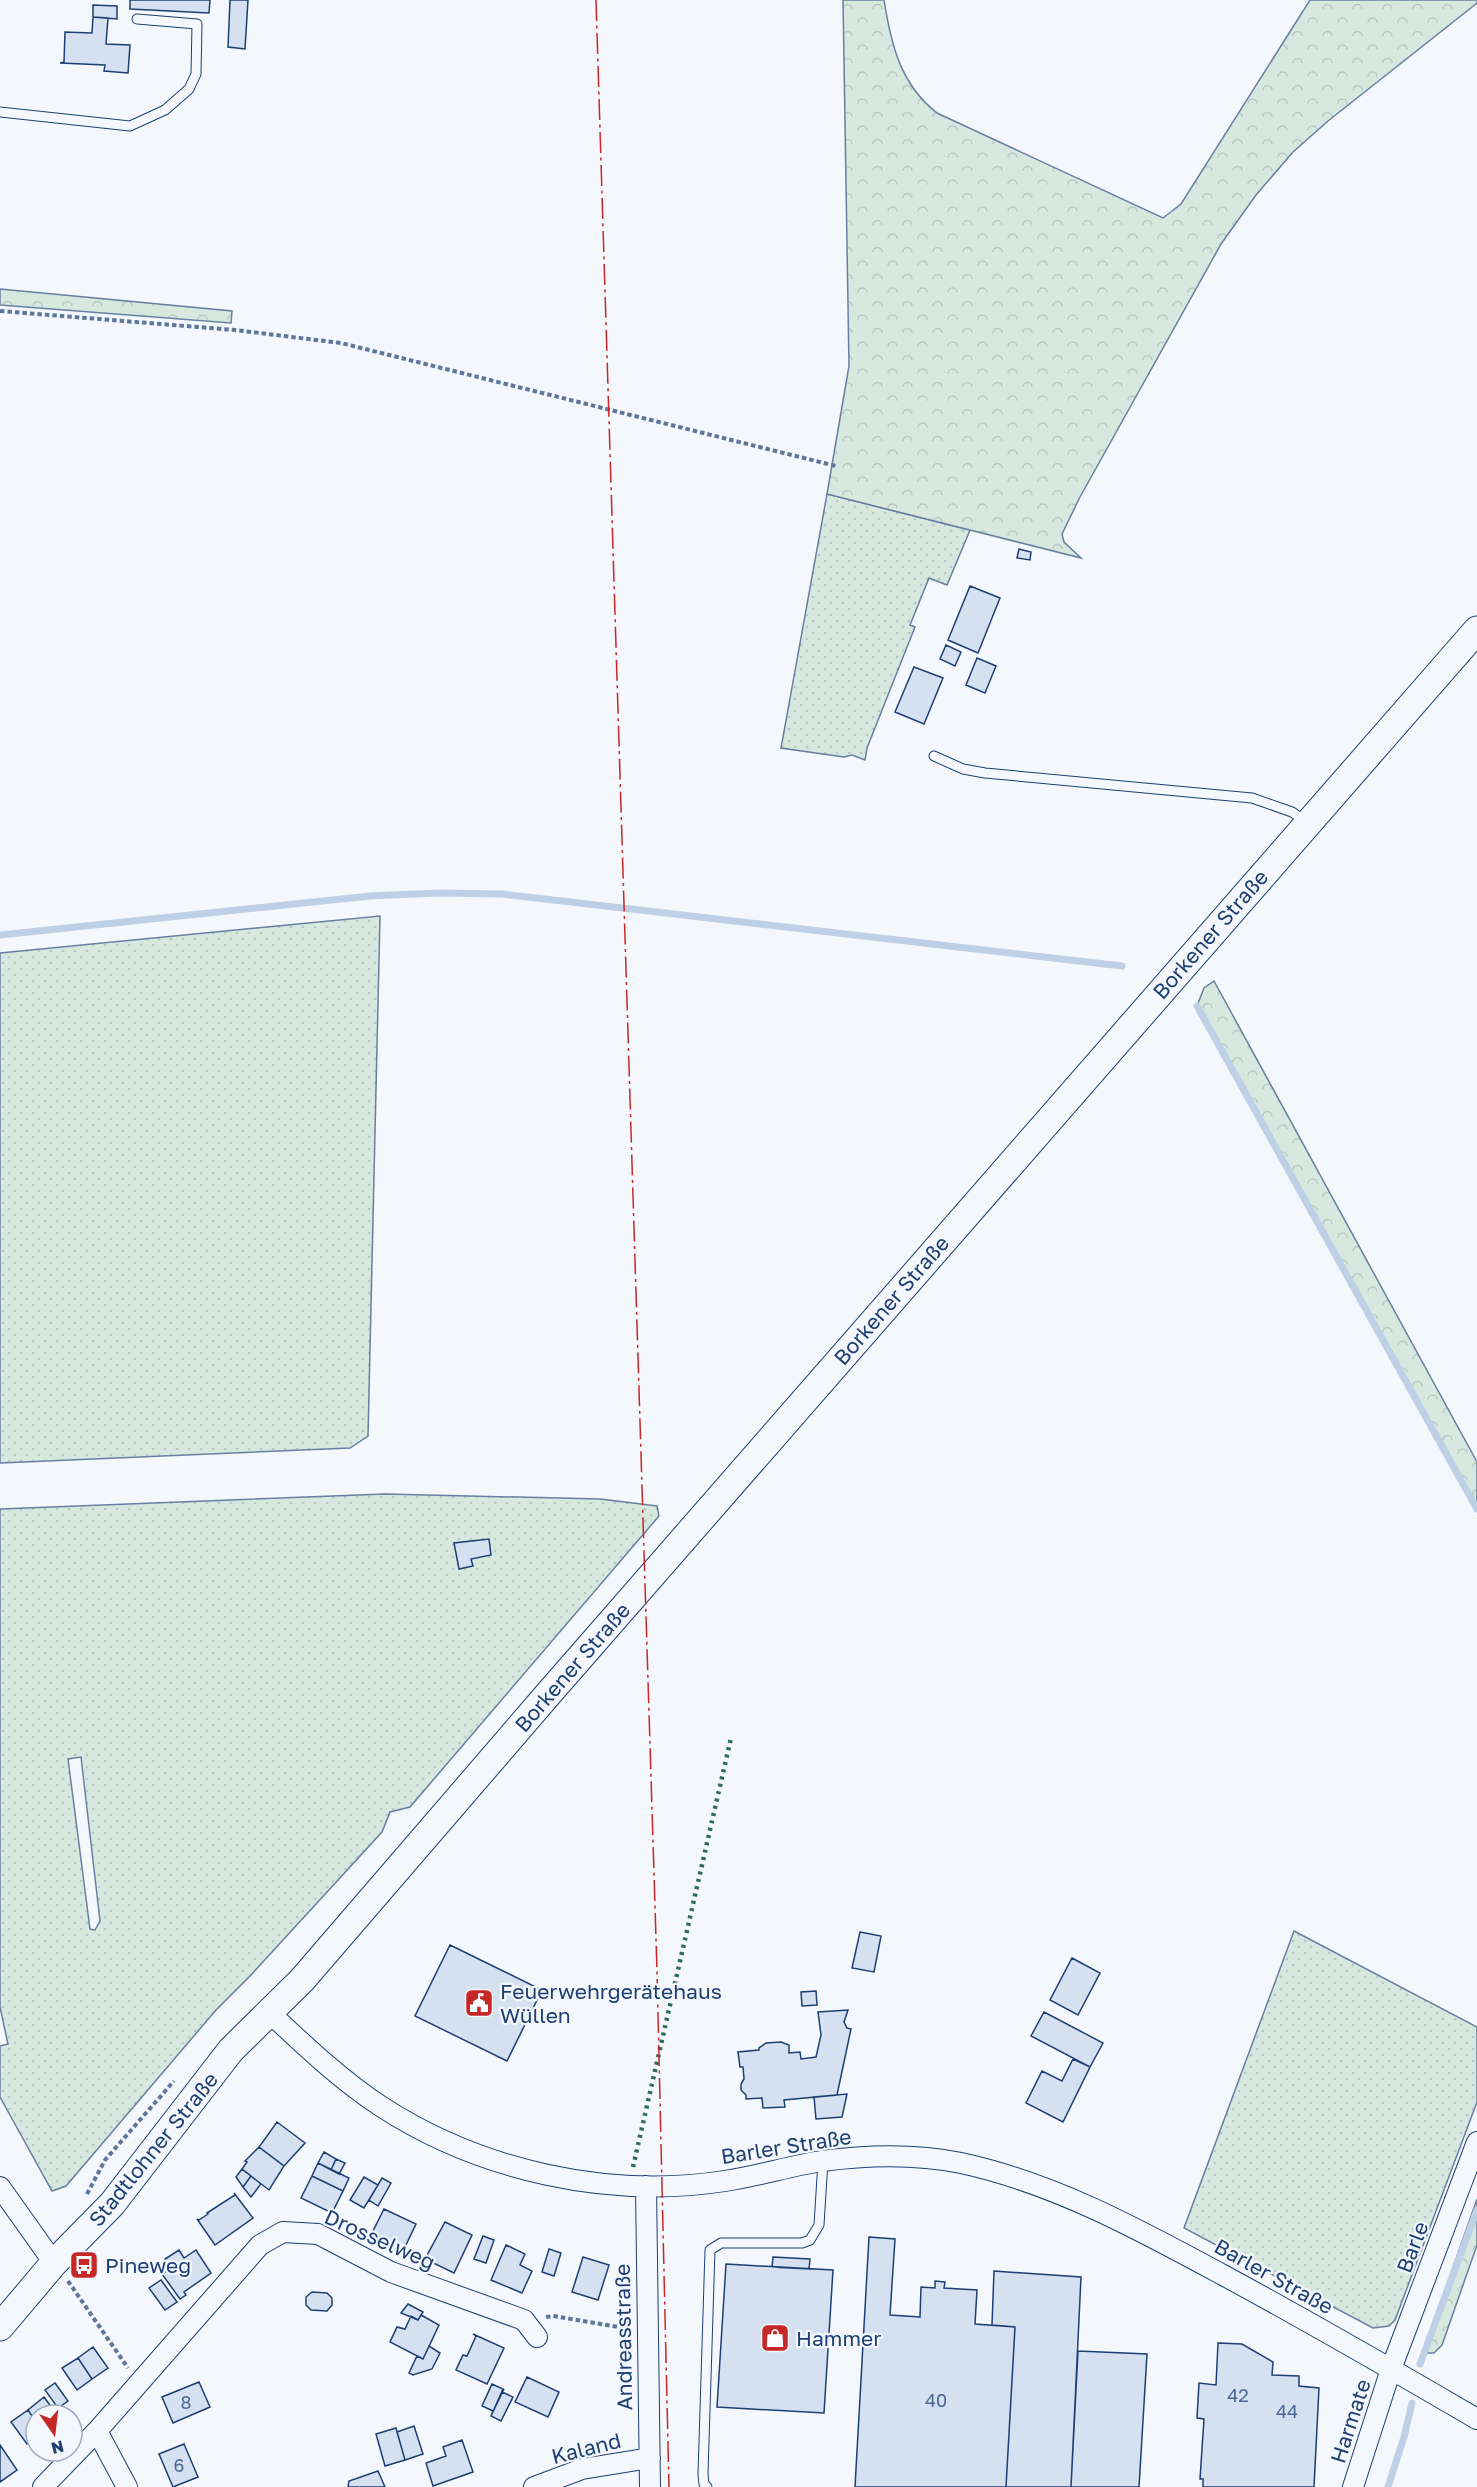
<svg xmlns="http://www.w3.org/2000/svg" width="1477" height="2487" viewBox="0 0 1477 2487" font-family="'Golos Text',sans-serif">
<defs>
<pattern id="grass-dots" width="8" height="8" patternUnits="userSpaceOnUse" patternTransform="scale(1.5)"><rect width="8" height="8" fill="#d7e8df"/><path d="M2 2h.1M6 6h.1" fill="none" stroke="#b8c8c3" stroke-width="1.8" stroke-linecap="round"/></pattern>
<pattern id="forest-crowns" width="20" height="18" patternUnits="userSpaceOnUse" patternTransform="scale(1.5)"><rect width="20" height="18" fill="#d7e8df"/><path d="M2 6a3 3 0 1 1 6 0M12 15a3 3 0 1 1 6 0" fill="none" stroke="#b8c8c3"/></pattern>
</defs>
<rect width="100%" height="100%" fill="#f4f7fb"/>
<path fill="url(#grass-dots)" stroke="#687fa3" stroke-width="1.5" fill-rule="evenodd" d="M827,494L970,530L947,585L929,578L910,625L915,627L867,748L865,760L852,755L844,757L781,748Z
M380,916L368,1436L350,1448L0,1463V953Z
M385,1494L600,1499L657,1506L659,1516L410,1807L390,1812L382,1832L251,1975L216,2010L66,2186L52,2191L0,2097V2046L8,2044L0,2007V1509ZM81,1757L100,1921L95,1930L90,1929L68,1759Z
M1294,1931L1477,2027V2102L1395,2320L1389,2326L1373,2328L1184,2228Z"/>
<path fill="url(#forest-crowns)" stroke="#687fa3" stroke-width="1.5" d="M843,0H884C891,44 900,84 937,113L1163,218L1181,204L1310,0H1477V3L1328,121L1293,152L1256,195L1221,244L1080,497L1062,534L1064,542L1081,558L827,494L849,366Z
M0,289L232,311L231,323L0,305Z
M1214,981L1477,1462V1509L1197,1006L1204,988Z
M1477,2199V2245L1442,2345L1434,2353H1423Z"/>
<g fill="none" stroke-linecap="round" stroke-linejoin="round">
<path stroke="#bed0e5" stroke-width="7" d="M0,935L370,896L438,893L502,894L1122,966
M1197,1006L1477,1509
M1420,2364L1477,2210
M1388,2487L1404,2437L1412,2403"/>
</g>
<path fill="#d5e0f0" stroke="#1d3f73" stroke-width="1.5" d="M130,0H210L209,13L130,9Z
M230,0H248L245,49L228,47Z
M93,5L117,6V19L93,17Z
M93,17L108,18L106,44L130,45L128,73L104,71L105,65L60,63L64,62L65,32L92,33Z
M1019,549L1031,552L1030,560L1017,558Z
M970,586L1000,598L978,653L948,640Z
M946,645L961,652L955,666L940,659Z
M977,658L996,666L985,693L966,685Z
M914,667L943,678L924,724L895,712Z
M489,1539L491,1555L471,1559L473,1566L459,1569L454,1543Z
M860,1932L881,1936L874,1972L852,1968Z
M450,1945L542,1990L507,2061L415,2016Z
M1072,1958L1100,1973L1078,2015L1050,2000Z
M816,1991L817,2005L802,2006L801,1992Z
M848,2010L844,2022L847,2028L851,2029L837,2095L784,2100L785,2107L763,2108L762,2098L746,2099V2095L741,2090V2084L744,2079L743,2067H740L738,2052L759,2050V2048L766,2043L781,2042L789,2045V2053L800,2052L801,2059L816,2057L821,2035L818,2012Z
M1044,2012L1103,2043L1090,2067L1031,2036Z
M1073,2059L1090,2067L1063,2122L1026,2103L1042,2071L1062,2081Z
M847,2094L842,2117L816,2119L814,2097Z
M277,2122L305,2143L284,2166L259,2147Z
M259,2147L284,2166L269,2190L242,2169L247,2162L245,2161Z
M324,2152L336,2159L331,2170L318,2163Z
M336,2159L345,2163L339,2174L331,2170Z
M318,2163L349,2178L343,2191L312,2176Z
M242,2169L251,2176L243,2187L236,2177Z
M251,2176L261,2184L251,2197L243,2187Z
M312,2176L343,2191L332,2213L301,2198Z
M364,2177L378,2185L364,2208L350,2200Z
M382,2178L391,2183L378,2206L369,2200Z
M234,2193L253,2218L215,2245L197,2219L199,2220L208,2214L207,2213L235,2195Z
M384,2209L416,2224L404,2249L372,2233Z
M445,2222L472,2235L454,2273L425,2259Z
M483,2236L494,2240L486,2263L474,2259Z
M869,2237L895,2239L890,2315L920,2317L921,2287L935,2288V2281L945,2282L944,2288L977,2290L975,2324L1015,2327L1006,2487H855Z
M506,2245L525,2254L520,2265L532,2271L522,2293L491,2280Z
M549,2249L561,2253L554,2276L542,2272Z
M179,2250L184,2258L196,2250L211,2273L184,2292L186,2295L180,2299L162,2274L171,2268L165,2259Z
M583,2257L609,2265L598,2300L572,2292Z
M773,2257L810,2259L809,2269L772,2267Z
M726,2264L833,2270L824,2413L717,2407Z
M994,2271L1081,2277L1071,2487H1006L1015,2327L992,2325Z
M161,2280L177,2302L165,2310L149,2288Z
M312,2292L327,2293L332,2298V2305L327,2311L311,2310L306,2305V2297Z
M408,2304L423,2312L418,2320L401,2313Z
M421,2315L439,2325L423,2359L390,2342L397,2327L405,2329L411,2316L418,2320Z
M473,2334L504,2348L487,2384L456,2370L463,2355L467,2356L476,2336Z
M1218,2343L1242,2344L1273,2362L1272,2375L1299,2376V2386L1319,2388L1314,2487H1203V2479H1200L1204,2419L1197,2418L1199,2383L1216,2385Z
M429,2346L440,2353L432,2369L413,2375L409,2373L417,2356L423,2359Z
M93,2347L108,2368L92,2379L78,2358Z
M1078,2351L1147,2354L1139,2487H1071Z
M78,2358L92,2379L77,2390L62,2368Z
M527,2377L559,2392L548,2417L515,2402Z
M199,2382L210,2407L173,2423L162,2397Z
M55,2383L68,2401L58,2408L45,2390Z
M492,2384L503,2389L491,2416L493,2411L482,2406Z
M504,2389L502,2392L513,2397L501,2421L491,2416Z
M44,2397L57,2415H36V2422L28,2410Z
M28,2410L36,2422V2437L27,2444L11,2422Z
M414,2426L423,2454L405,2460L397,2432Z
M396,2428L405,2460L385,2466L376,2434Z
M462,2440L473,2472L433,2486L426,2463L446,2456L443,2447Z
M184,2444L198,2477L173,2487L159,2454Z
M0,2445L17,2470L0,2482Z
M378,2471L385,2487H348L349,2481Z"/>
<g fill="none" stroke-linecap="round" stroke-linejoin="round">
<g stroke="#1d3f73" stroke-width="11">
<path id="service" d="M0,112L130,126L165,110L189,89L196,74L197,24L137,19
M934,756L963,769L985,773L1252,798L1292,812L1305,821
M707,2487L704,2484L703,2474L710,2250L721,2243H802L810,2240L819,2225L823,2161"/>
</g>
<g stroke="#1d3f73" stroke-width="22">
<path id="minor" d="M270,2013C305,2046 342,2081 382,2107C481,2171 608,2199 725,2181C758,2176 790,2166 822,2161C867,2155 917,2154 961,2163C1054,2183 1140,2230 1223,2275C1308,2321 1393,2370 1477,2419
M646,2186L650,2487
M0,2187L54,2263
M97,2431L127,2487
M43,2487L97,2431L260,2245L283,2232L318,2234L391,2272L524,2320L537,2337
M534,2487L582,2469L650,2458
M1353,2487L1391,2369L1477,2142"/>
</g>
<g stroke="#1d3f73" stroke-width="29">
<path id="secondary" d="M0,2327L54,2263L112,2204L231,2050L302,1980L550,1692L1477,630"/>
</g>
<path stroke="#5e769c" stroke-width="4" stroke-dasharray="4.5 3" stroke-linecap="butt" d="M0,311L235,330L341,343L836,466
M87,2194L105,2160L174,2081
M68,2281L128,2368
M546,2317L553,2316L630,2329"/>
<use href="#service" stroke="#f4f7fb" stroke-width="9"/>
<use href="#minor" stroke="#f4f7fb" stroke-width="20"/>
<use href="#secondary" stroke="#f4f7fb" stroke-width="27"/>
<path stroke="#2c6c60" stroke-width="4.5" stroke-dasharray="3 4.5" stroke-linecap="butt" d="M633,2167L731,1738"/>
<path stroke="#c62828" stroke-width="1.5" stroke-dasharray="21 4.5 3 4.5" stroke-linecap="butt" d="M596,0L657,1971L669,2487"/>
</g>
<defs>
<g id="civic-square" transform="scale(1.5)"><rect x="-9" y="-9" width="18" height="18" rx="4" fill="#c62828" stroke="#f4f7fb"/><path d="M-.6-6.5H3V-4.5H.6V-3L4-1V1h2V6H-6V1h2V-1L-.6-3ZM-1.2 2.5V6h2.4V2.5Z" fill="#fff"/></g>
<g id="bus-square" transform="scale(1.5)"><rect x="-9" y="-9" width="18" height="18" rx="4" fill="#c62828" stroke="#f4f7fb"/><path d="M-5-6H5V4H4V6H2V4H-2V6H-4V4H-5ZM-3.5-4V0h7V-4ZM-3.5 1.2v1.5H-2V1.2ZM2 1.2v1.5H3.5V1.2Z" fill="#fff"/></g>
<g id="shop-square" transform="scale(1.5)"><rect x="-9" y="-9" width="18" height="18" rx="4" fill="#c62828" stroke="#f4f7fb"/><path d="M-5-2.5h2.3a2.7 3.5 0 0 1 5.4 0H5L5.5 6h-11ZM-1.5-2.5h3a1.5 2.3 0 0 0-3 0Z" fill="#fff"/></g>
</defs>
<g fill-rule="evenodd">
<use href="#civic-square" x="479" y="2003"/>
<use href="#bus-square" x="84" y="2265"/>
<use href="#shop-square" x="775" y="2338"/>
</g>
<g text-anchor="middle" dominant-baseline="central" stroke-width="4.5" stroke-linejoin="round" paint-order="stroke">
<g font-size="18" fill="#4b6792">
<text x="1238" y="2395">42</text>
<text x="936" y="2400">40</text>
<text x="186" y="2402">8</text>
<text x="1287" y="2411">44</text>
<text x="179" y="2465">6</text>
</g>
<g font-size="21" fill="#1d3f73" stroke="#f4f7fb">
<text transform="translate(1210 934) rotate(-49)">Borkener Straße</text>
<text transform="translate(891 1300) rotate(-49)">Borkener Straße</text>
<text transform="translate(572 1667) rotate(-49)">Borkener Straße</text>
<text transform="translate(786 2146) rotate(-9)">Barler Straße</text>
<text transform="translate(153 2149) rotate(-51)">Stadtlohner Straße</text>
<text transform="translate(380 2239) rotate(24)">Drosselweg</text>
<text transform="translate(1412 2247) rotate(-69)">Barle</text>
<text transform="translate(1274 2276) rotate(29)">Barler Straße</text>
<text transform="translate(623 2337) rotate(-91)">Andreasstraße</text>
<text transform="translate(1350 2421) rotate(-72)">Harmate</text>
<text transform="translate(586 2448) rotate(-14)">Kaland</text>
</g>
<g font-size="21" fill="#1d3f73" stroke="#f4f7fb" text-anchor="start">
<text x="500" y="1991">Feuerwehrgerätehaus<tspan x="500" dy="24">Wüllen</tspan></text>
<text x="105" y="2265">Pineweg</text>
<text x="796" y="2338">Hammer</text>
</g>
</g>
<g transform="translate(54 2433) rotate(166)"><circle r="28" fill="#f4f7fb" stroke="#9eadc5" stroke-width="1.5"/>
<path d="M0-4.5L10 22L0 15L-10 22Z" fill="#c62828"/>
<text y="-9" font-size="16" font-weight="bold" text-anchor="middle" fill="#1d3f73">N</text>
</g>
</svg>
